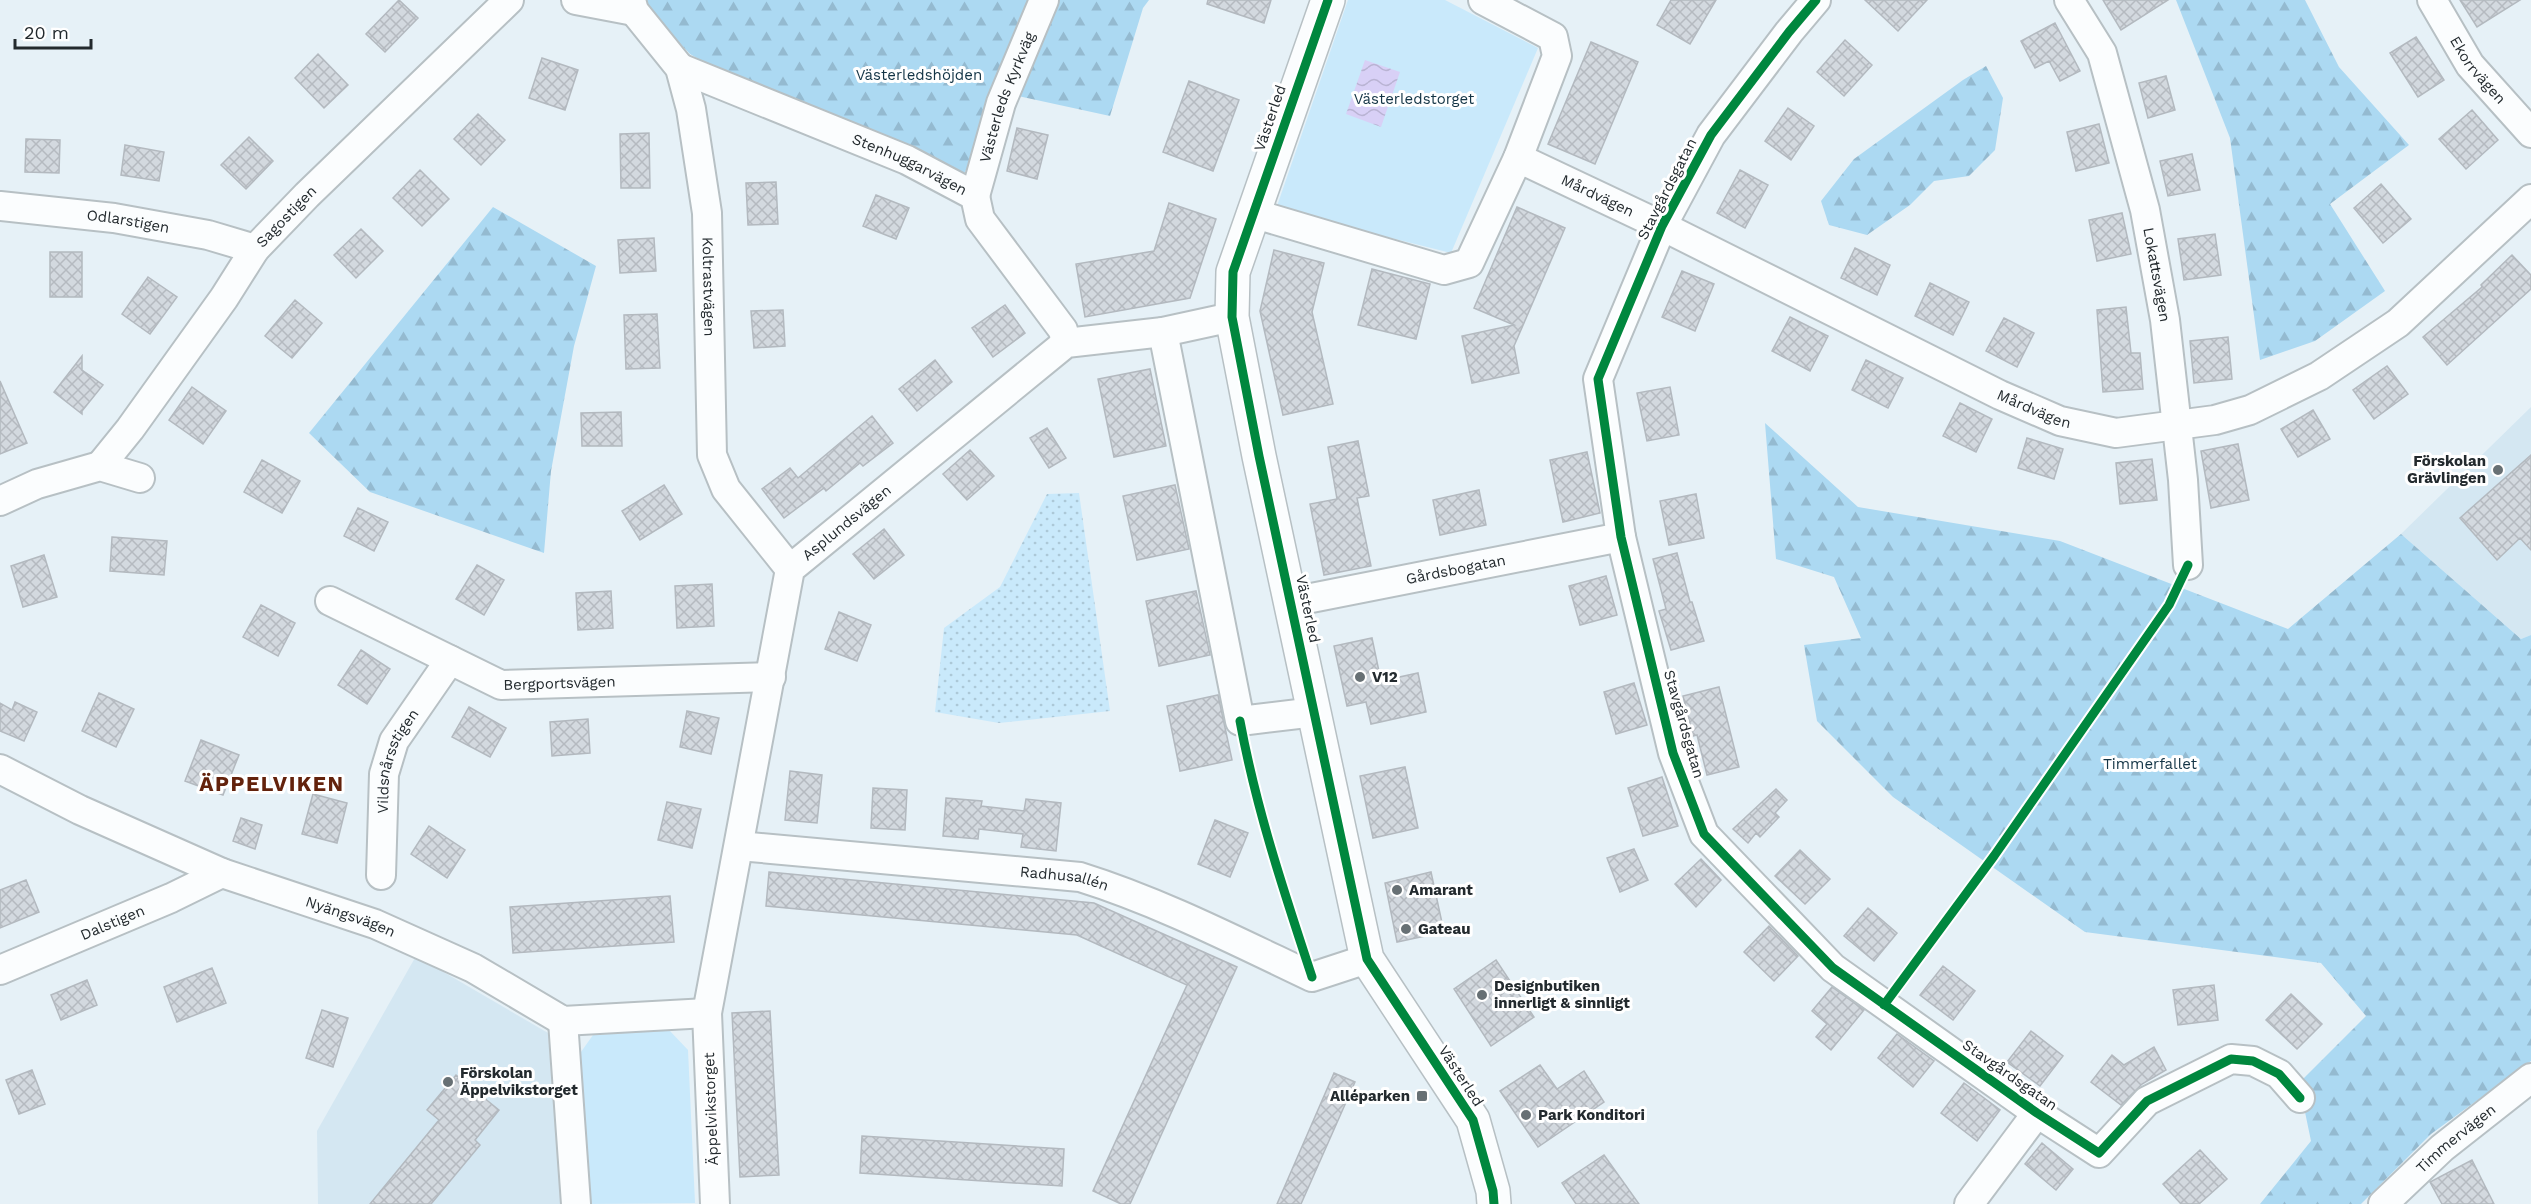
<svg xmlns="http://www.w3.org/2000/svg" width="2531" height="1204" viewBox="0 0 2531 1204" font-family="'Work Sans',sans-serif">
<defs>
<pattern id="grass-dots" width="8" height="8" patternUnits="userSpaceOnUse" patternTransform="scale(1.5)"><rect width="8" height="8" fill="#c9e9fb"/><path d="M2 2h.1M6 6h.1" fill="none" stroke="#acc8d7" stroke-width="1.8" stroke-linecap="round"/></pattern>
<pattern id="forest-firs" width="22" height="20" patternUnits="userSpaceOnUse" patternTransform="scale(1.5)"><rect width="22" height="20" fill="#acd9f2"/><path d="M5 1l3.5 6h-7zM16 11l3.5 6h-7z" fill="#94bad0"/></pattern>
<pattern id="water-waves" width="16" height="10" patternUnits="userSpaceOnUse" patternTransform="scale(1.5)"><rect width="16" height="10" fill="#d8d0f6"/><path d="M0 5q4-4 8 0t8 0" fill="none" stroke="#b9b3d3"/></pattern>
<pattern id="building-cross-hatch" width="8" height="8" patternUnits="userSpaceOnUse" patternTransform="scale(1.5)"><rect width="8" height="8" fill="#d3d9df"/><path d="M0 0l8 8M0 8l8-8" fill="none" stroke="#b5bac0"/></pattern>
</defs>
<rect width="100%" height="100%" fill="#e6f1f7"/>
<path fill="#d4e7f2" d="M2531,407V635L2521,639L2401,534Z
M416,956L548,1033L561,1204H318L317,1131Z"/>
<path fill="url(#grass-dots)" d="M1079,493L1110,711L999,723L935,712L944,628L1000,587L1047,494Z"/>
<path fill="url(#forest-firs)" d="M646,0H1149L1143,8L1110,116L1018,96L977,150L962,177L742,85L690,54L649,11Z
M2176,0H2305L2339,67L2409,145L2330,204L2385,291L2315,341L2260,360L2230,138Z
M1986,66L2003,98L1995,150L1969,176L1934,181L1910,205L1867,235L1829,225L1821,201L1854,159L1963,80Z
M493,207L596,266L574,346L551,471L544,553L370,492L309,433Z
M1765,423L1858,507L2060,541L2288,629L2401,534L2521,639L2531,635V1061L2431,1134L2361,1204H2260L2311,1141L2299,1083L2366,1016L2321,963L2085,932L1893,797L1817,721L1804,645L1861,638L1834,577L1776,559Z"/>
<path fill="#c9e9fb" d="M1348,0H1445L1538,48L1451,253L1276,209Z
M669,1030L688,1050L695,1203L586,1204L576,1059L593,1035Z"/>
<path fill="url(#water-waves)" d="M1365,60L1400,72L1381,127L1346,114Z"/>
<path fill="url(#building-cross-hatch)" stroke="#b3b9bf" stroke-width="1.5" d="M399,0L418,18L385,52L366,34Z
M1208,0H1271L1264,23L1207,4Z
M1671,0H1716L1690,44L1657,25Z
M1865,0H1927L1898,31Z
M2103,0H2168L2121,30Z
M2460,0H2520L2477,27Z
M2055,23L2080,71L2060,81L2049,61L2035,68L2021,41Z
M2416,37L2444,80L2418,97L2390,53Z
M1845,40L1872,65L1844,96L1817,72Z
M1591,42L1638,62L1595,164L1548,144Z
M318,54L348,85L324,108L295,78Z
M542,58L578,70L565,110L529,98Z
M2166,76L2175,110L2148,118L2139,83Z
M1189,81L1239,100L1213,171L1163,152Z
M1788,108L1814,126L1791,160L1765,141Z
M2472,110L2498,140L2466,169L2439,139Z
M478,114L505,140L481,165L454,139Z
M2099,124L2109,163L2076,171L2067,132Z
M1017,128L1048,135L1037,179L1007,171Z
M649,133L650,188H621L620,134Z
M249,137L273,161L246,189L221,165Z
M26,139L60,140L59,173L25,172Z
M125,145L164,152L159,181L121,175Z
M2192,154L2200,190L2168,196L2160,161Z
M420,170L449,199L422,226L393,198Z
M1740,170L1768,185L1745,228L1717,213Z
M776,182L778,224L748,225L746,183Z
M2381,184L2411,219L2383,243L2354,208Z
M876,195L909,208L896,239L863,226Z
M1169,203L1216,219L1190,298L1085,317L1076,264L1154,251Z
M1517,207L1565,228L1514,346L1519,373L1472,383L1462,336L1514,325L1474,308Z
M2122,213L2131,254L2097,261L2089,220Z
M361,229L383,251L356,278L334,255Z
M2215,234L2221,275L2184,280L2178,239Z
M654,238L656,271L620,273L618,240Z
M1855,248L1890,265L1877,295L1841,278Z
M1274,250L1324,263L1312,312L1333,404L1283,415L1260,311Z
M50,252H82V297H50Z
M2512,255L2531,275V289L2447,365L2423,337L2482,287L2481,285Z
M1372,269L1430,284L1416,339L1358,325Z
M1682,271L1714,284L1695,331L1662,317Z
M148,277L177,297L150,334L122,314Z
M1930,283L1969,302L1953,335L1915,316Z
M295,300L322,323L292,358L265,336Z
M1005,305L1025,333L993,357L972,328Z
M2126,307L2131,353H2140L2143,389L2103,392L2097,310Z
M783,310L785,346L754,348L751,311Z
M657,314L660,368L626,369L624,315Z
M1790,317L1828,336L1810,371L1772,351Z
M2004,318L2034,333L2017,367L1986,351Z
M2228,337L2232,379L2194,383L2190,341Z
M82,356V370L103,385L82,411V414L54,392Z
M935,360L952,382L917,411L899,389Z
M1866,360L1903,378L1888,408L1852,390Z
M2387,366L2408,394L2374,419L2353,390Z
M1150,369L1166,446L1114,457L1098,379Z
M0,381L27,443L0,454Z
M192,387L226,411L203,444L169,420Z
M1670,387L1679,435L1647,441L1637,393Z
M1960,403L1992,419L1976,452L1943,436Z
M2313,410L2330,439L2298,457L2281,429Z
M621,412L622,446H582L581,413Z
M872,416L893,443L863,466L860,463L826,491L824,488L784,518L762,489L790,468L798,478Z
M1047,428L1066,458L1049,468L1030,438Z
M2027,438L2063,449L2054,479L2018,468Z
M1358,441L1369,496L1357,498L1371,566L1324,575L1310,504L1337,499L1328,447Z
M2238,444L2249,500L2211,508L2201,451Z
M970,450L994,476L967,500L943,474Z
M1587,452L1600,513L1563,522L1550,460Z
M2531,455V550L2520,538L2497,560L2460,518Z
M2152,459L2157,500L2120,504L2116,463Z
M262,460L300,481L282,513L244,492Z
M664,485L682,514L640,540L622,511Z
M1175,485L1189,549L1137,560L1123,496Z
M1479,490L1486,525L1440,535L1433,500Z
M1696,494L1704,538L1669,545L1660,501Z
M358,508L388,522L374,551L344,536Z
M884,529L904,555L874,579L853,554Z
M112,537L167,541L164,575L110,571Z
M1677,553L1690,602H1692L1704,641L1671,650L1659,611L1666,609L1653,559Z
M44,555L57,597L23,607L11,566Z
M477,565L504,580L484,615L456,599Z
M1606,576L1617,615L1580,625L1569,586Z
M712,584L714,626L677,628L675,586Z
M611,591L613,628L578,630L576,593Z
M1196,591L1210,655L1159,666L1146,601Z
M261,605L295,623L278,656L243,637Z
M839,612L871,625L857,661L825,649Z
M1372,638L1381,681L1418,673L1426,712L1371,724L1366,702L1347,706L1334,646Z
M361,650L390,669L367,704L338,685Z
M1634,683L1647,725L1616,734L1604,692Z
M1719,687L1739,767L1707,775L1697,735L1693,736L1683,696Z
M99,693L134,709L116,747L82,731Z
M1218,695L1232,760L1180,771L1167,706Z
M15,702L37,712L24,741L0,731V703L12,710Z
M469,707L506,728L490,757L452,737Z
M687,711L719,718L711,754L680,747Z
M588,719L590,753L552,756L550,722Z
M201,740L239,755L223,795L185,781Z
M1405,767L1418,828L1373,838L1360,776Z
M790,771L822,775L817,823L785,820Z
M1662,777L1678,826L1643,836L1628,788Z
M873,788L907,790L905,830L871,828Z
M1776,789L1787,800L1775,813L1779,817L1760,837L1756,833L1748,843L1733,829Z
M313,794L347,803L337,843L302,834Z
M946,798L982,801L981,806L1024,811L1026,799L1061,803L1056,851L1021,847L1023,834L979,829L978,839L943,836Z
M667,802L701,809L692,848L658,840Z
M241,818L262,825L255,849L233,841Z
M1215,820L1248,833L1230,877L1198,864Z
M429,826L465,850L447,878L411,854Z
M1634,849L1648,880L1620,892L1607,858Z
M1800,850L1830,879L1805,904L1775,876Z
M1701,859L1721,880L1696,907L1675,884Z
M769,872L1094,903L1237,967L1130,1204H1121L1093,1191L1187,985L1077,935L766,906Z
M1431,872L1444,932L1397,942L1385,883Z
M26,880L39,912L0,928V890Z
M670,896L674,942L513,953L510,907Z
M1868,908L1897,933L1874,961L1844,936Z
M1769,926L1798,956L1774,981L1744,952Z
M1496,960L1534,1017L1491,1046L1454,989Z
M1943,966L1975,991L1953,1020L1920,995Z
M212,968L226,1003L177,1022L164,987Z
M87,980L97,1005L61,1020L51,995Z
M2214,985L2218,1020L2178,1025L2173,990Z
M1832,987L1864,1010L1831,1050L1816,1037L1827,1024L1812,1011Z
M2291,994L2322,1024L2297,1049L2266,1020Z
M322,1010L348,1018L333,1067L306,1058Z
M770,1011L779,1175L740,1177L732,1013Z
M2031,1031L2063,1056L2040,1086L2007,1062Z
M1897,1034L1934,1061L1913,1087L1878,1058Z
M2154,1047L2166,1070L2142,1084L2121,1105L2091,1082L2112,1055L2124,1065Z
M1540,1065L1557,1089L1584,1071L1604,1102L1538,1147L1500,1091Z
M32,1070L45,1104L19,1114L6,1080Z
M1334,1073L1355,1082L1301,1204H1277Z
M456,1075L499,1110L475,1140L480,1145L431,1204H370L439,1120L427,1110Z
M1964,1083L2000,1110L1977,1141L1941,1113Z
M862,1136L1064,1149L1062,1186L860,1173Z
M2042,1143L2073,1169L2056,1190L2025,1164Z
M2200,1150L2227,1179L2199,1204H2181L2163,1184Z
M1604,1155L1639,1204H1576L1562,1183Z
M2472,1160L2494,1204H2442L2430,1182Z"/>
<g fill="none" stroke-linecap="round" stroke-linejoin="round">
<g stroke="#b7c0c4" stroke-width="32">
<g id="minor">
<path d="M576,0L634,11"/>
<path id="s1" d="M631,0L634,11L680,68L691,109L707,213L712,455L726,489L790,569"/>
<path d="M1816,0L1789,32L1711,135L1662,226L1598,379L1621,537L1673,753L1704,834L1833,968L2037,1113L2099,1153L2147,1101L2231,1059L2253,1061L2279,1074L2300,1098"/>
<path id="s2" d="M2069,0L2102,53L2145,210L2165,320L2183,480L2188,565"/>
<path id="s3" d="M2432,0L2470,65L2531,133"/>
<path id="s4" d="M680,68L907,160L975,196L980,219L1063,330L1066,343"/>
<path id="s5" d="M1518,158L1662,226L2000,395L2060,421L2116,433L2215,420L2250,410L2319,376L2398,323L2531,199"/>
<path id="s6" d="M975,196L1001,103L1044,0"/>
<path id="s7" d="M0,206L114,218L208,235L255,249"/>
<path d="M1252,213L1444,270L1469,263L1518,158L1557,56L1553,37L1483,0"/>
<path d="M1163,332L1240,721L1315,712"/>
<path id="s8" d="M100,466L130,429L224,298L255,249L307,195L509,0"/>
<path d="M0,501L37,484L100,466L140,478"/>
<path id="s9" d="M330,601L501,685L771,677"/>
<path id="s10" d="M1291,602L1621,537"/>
<path id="s11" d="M0,769L80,810L222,873L375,924L473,968L563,1021L707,1013"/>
<path id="s12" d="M739,846L1080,877C1160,902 1236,941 1312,977L1367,959"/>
<path id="s13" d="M381,875L384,774L394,741L450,660"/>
<path id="s14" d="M0,970L171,898L222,873"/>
<path d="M563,1021L576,1204"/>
<path id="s15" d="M715,1204L707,1013L790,569L1066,343L1163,332L1232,317"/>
<path d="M1969,1204L2037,1113"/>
<path id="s16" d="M2383,1204L2442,1148L2531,1078"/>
</g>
</g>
<g stroke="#b7c0c4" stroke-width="36">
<path id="tertiary" d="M1328,0L1233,272L1232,317L1259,456L1367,959L1473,1120L1493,1191L1494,1204"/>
</g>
<use href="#minor" stroke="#fbfdfe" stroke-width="28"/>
<use href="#tertiary" stroke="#fbfdfe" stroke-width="33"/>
<g stroke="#fff" stroke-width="13">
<path id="cycleway" d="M1328,0L1233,272L1232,317L1259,456L1367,959L1473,1120L1493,1191L1494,1204
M1816,0L1789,32L1711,135L1662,226L1598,379L1621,537L1673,753L1704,834L1833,968L2037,1113L2099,1153L2147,1101L2231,1059L2253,1061L2279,1074L2300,1098
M1240,721C1256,808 1284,892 1312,977
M1884,1005L1994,856L2169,605L2188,565"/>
</g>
<use href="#cycleway" stroke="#00873e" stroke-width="9"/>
</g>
<g fill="#677074" stroke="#fff" stroke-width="2">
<circle cx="2498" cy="470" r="6"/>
<circle cx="1360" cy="677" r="6"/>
<circle cx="1397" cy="890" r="6"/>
<circle cx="1406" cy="929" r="6"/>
<circle cx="1482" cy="995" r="6"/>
<circle cx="448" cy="1082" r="6"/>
<rect x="1416" y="1090" width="12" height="12" rx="3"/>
<circle cx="1526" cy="1115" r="6"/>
</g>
<g text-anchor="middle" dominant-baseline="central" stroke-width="6" stroke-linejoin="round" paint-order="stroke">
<g font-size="15" fill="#232a2e" stroke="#fff">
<text stroke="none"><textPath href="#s3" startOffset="84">Ekorrvägen</textPath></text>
<text stroke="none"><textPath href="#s6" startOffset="104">Västerleds Kyrkväg</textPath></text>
<text transform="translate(1270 118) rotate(-71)">Västerled</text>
<text stroke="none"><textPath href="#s4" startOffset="249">Stenhuggarvägen</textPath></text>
<text transform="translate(1667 189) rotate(-63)">Stavgårdsgatan</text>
<text stroke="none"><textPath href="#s5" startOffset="88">Mårdvägen</textPath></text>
<text stroke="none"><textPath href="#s8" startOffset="312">Sagostigen</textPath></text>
<text stroke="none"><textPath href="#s7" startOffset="129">Odlarstigen</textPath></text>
<text stroke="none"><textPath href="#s2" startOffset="291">Lokattsvägen</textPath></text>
<text stroke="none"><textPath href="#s1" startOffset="306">Koltrastvägen</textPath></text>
<text stroke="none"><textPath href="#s5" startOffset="574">Mårdvägen</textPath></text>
<text stroke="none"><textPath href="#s15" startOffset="716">Asplundsvägen</textPath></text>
<text stroke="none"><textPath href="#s10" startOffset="168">Gårdsbogatan</textPath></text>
<text transform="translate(1308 609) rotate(78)">Västerled</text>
<text stroke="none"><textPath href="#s9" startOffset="249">Bergportsvägen</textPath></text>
<text transform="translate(1684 724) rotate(74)">Stavgårdsgatan</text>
<text stroke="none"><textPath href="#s13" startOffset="117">Vildsnårsstigen</textPath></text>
<text stroke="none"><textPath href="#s12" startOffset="327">Radhusallén</textPath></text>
<text stroke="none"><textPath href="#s11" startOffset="381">Nyängsvägen</textPath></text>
<text stroke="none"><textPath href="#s14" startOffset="122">Dalstigen</textPath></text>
<text transform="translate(2010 1075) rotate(35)">Stavgårdsgatan</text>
<text transform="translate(1461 1076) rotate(57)">Västerled</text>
<text transform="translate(711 1109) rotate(-92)">Äppelvikstorget</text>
<text stroke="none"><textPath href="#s16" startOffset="98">Timmervägen</textPath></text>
</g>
<g font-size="15" fill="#133445" stroke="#fff">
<text x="919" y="75">Västerledshöjden</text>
<text x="1414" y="99">Västerledstorget</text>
<text x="2150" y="764">Timmerfallet</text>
</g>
<g font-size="15" font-weight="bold" fill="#232a2e" stroke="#fff" text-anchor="start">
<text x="2486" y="461" text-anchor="end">Förskolan<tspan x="2486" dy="17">Grävlingen</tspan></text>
<text x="1372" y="677">V12</text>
<text x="1409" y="890">Amarant</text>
<text x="1418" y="929">Gateau</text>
<text x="1494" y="986">Designbutiken<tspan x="1494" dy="17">innerligt &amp; sinnligt</tspan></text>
<text x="460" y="1073">Förskolan<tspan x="460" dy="17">Äppelvikstorget</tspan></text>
<text x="1410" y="1096" text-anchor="end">Alléparken</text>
<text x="1538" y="1115">Park Konditori</text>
</g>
<g font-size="21" font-weight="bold" letter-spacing="1.5" fill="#63220c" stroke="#fff">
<text x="272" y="783">ÄPPELVIKEN</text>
</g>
</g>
<path d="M15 39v9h76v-9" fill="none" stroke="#232a2e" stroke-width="3"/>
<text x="24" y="39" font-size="18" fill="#232a2e" stroke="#ffffff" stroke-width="4.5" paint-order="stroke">20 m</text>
</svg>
